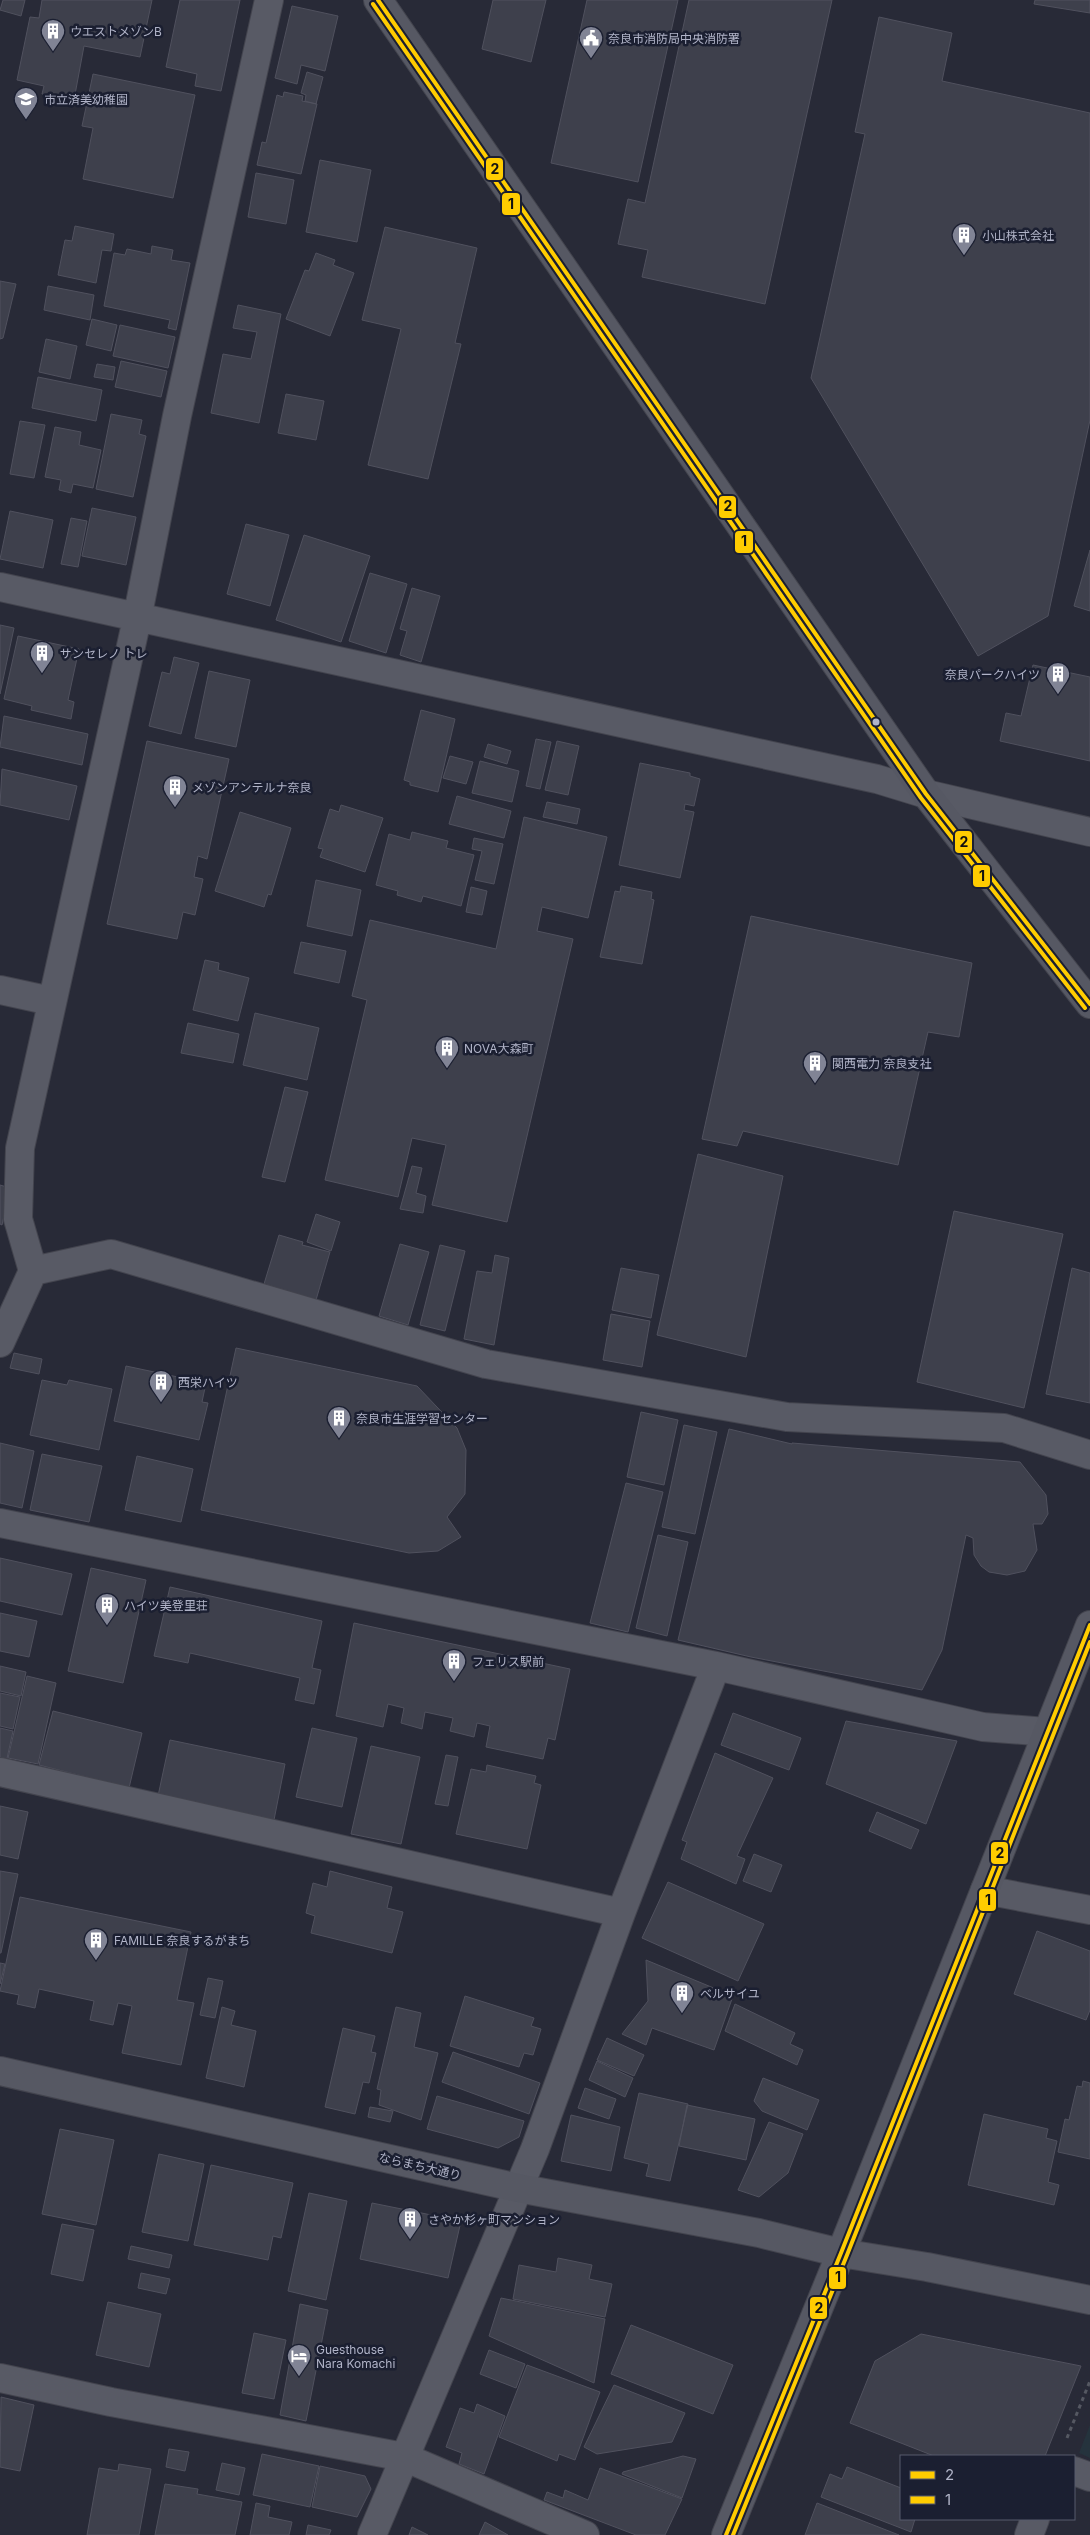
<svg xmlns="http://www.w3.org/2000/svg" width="1090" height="2535" viewBox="0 0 1090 2535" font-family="Inter,'Noto Sans JP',sans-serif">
<rect width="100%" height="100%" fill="#282a37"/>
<path fill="#25333d" d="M1090,2425V2458L1079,2453Z"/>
<path fill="#3e404c" stroke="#50515e" d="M3,0H25L21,16L0,10Z
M42,0H152L140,57L84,46L74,100L42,94L44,86L17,80L30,17L39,18Z
M180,0H240L221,91L195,86L197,74L166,67Z
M493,0H546L531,62L482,49Z
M587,0H678L638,182L551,163Z
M689,0H832L765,304L642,277L648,250L618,244L628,199L645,203Z
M1035,0H1090V13L1034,4Z
M292,6L338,16L325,71L301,65L297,84L275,78Z
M879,17L952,33L942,81L1090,113V420L1048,616L978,656L811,378L865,134L855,132Z
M307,72L323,77L316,104L305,101L306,95L301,93Z
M93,74L195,95L173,198L83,179L93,128L82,126Z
M284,92L303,96L302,101L317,104L301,174L257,165L262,142L266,143L277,95L283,97Z
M320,160L371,170L357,242L306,232Z
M256,173L294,180L286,224L248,217Z
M75,226L114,234L111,251L102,250L96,283L58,275L65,240L72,241Z
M385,227L477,248L455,343L461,344L428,479L368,465L401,329L362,320Z
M152,246L173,250L171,260L190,263L176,330L168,328L170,320L104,306L114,253L125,255L127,249L151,254Z
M316,253L335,260L333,265L354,273L330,336L286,319L305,270L309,271Z
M0,281L16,284L3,338L0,339Z
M48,286L94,295L90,320L44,310Z
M238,305L281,314L259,423L211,413L223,354L251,359L257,332L233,328Z
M92,319L117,325L111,351L86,345Z
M120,325L175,337L168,368L113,356Z
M46,339L77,346L70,379L39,372Z
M121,361L167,371L161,397L115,387Z
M97,364L115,367L113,380L94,377Z
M38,377L102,390L96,421L32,408Z
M286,394L324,401L316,440L278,433Z
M111,414L142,420L139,434L146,436L133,497L96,489Z
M20,421L45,425L34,478L10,474Z
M55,427L81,432L79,445L101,450L93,488L73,484L71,493L59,490L61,480L45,477Z
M92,508L136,517L126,565L82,556Z
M10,511L53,520L43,568L0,559Z
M71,518L87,521L78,567L61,564Z
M246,524L289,535L270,606L227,594Z
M304,535L370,556L341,642L276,620Z
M1090,550V611L1074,606Z
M370,573L407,584L386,653L349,641Z
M412,588L440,596L421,662L400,655L407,631L400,629Z
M0,625L14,628L0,694Z
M18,636L79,649L68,700L74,702L71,719L31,710L32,706L4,699Z
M174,657L199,663L181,734L149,726L162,672L170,674Z
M1033,665L1090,677V761L1000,741L1006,713L1021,716Z
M209,671L250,680L236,747L195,738Z
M421,710L455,719L438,792L410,785V782L404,780Z
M4,716L88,734L82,765L0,747Z
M536,739L551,742L540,789L526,786Z
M147,741L229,759L207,859L198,856L194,877L203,879L195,915L183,912L177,939L107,924Z
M557,741L579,746L568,795L545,790Z
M488,744L511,751L507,764L484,757Z
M450,756L473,762L466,784L443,778Z
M480,761L519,771L512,802L472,793Z
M640,763L690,773V776L700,779L694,806L685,804L684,810L694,812L680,878L619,865Z
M2,769L77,786L69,820L0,805Z
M457,796L511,811L504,838L449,824Z
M547,802L580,809L577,824L543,817Z
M341,805L383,818L365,872L320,857L323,849L318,848L330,809L339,812Z
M240,812L291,828L271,895L268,894L264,907L215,891Z
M524,817L607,837L588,918L542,907L537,931L573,939L507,1222L432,1205L446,1145L412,1138L398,1197L325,1180L367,1000L352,996L370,920L496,949Z
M412,832L448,841L446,848L474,855L461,906L423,896L421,902L397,895L398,891L376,885L389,834L410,840Z
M474,838L503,844L494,884L475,880L482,851L472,849Z
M316,880L361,890L352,936L307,926Z
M621,886L652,892L651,899L654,900L642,964L600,957L615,891L620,892Z
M471,887L487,891L482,915L466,912Z
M751,916L972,963L959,1037L928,1032L898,1165L743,1131L737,1146L702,1139Z
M301,942L346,951L339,983L294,973Z
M205,960L219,963L218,970L249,978L238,1021L193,1010Z
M255,1013L319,1028L307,1080L243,1065Z
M188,1023L239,1034L233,1063L181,1053Z
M285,1087L308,1092L285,1182L262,1177Z
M698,1154L783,1176L746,1357L657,1335Z
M412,1166L422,1168L416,1193L426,1196L423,1213L400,1209Z
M0,1185L10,1188L2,1225L0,1224Z
M954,1211L1063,1234L1024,1408L917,1382Z
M316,1214L340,1222L331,1251L307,1242Z
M279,1235L303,1242L302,1245L330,1252L316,1300L264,1284Z
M400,1244L429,1252L408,1325L379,1316Z
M440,1245L465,1251L445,1331L420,1325Z
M495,1255L509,1258L494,1345L464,1339L477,1271L492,1273Z
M621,1268L659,1275L651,1318L612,1310Z
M1072,1268L1090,1273V1403L1046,1394Z
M611,1314L650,1321L642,1367L603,1360Z
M236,1348L417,1386L457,1428L466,1450L465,1494L447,1517L461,1537L438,1551L409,1553L201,1510Z
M14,1353L42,1359L39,1374L10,1368Z
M126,1366L206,1383L202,1402L208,1403L199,1440L114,1421Z
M42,1380L67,1385L69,1380L112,1389L99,1450L30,1435Z
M641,1412L678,1420L664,1485L627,1477Z
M684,1425L717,1432L695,1534L662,1527Z
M729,1429L792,1444V1443L1020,1462L1046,1495L1048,1514L1042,1524H1033L1037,1550L1025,1571L1007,1575L989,1572L981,1566L974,1555L973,1538L966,1535L942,1650L922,1690L751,1657L678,1640Z
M0,1443L34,1451L22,1508L0,1503Z
M42,1454L102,1466L89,1522L30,1510Z
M137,1456L193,1469L181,1522L125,1510Z
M626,1483L663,1492L628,1632L590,1623Z
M658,1535L688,1542L667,1636L636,1628Z
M0,1558L72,1574L62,1615L0,1601Z
M91,1568L146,1580L123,1683L68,1671Z
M170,1587L322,1621L312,1668L321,1670L314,1704L295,1700L300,1678L190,1653L188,1663L154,1656Z
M0,1613L37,1621L29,1657L0,1651Z
M354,1623L570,1669L555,1740L548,1738L543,1759L486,1747L490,1726L477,1723L474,1737L450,1731L453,1718L425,1712L422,1729L401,1723L404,1708L388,1704L383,1727L336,1716Z
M0,1666L26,1672L21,1696L0,1691Z
M27,1676L56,1683L38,1764L8,1758Z
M0,1693L20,1697L13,1729L0,1726Z
M53,1711L142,1733L129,1788L39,1765Z
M733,1713L801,1738L789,1770L721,1745Z
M846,1721L957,1741L926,1824L826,1784Z
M0,1728L13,1731L6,1763L0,1761Z
M312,1728L357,1738L342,1807L296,1797Z
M170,1740L285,1764L274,1820L158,1796Z
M371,1746L420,1757L401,1844L351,1834Z
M715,1753L773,1778L737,1856L745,1859L736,1884L681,1859L687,1842L682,1840Z
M446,1755L458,1757L448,1806L435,1804Z
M487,1765L536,1776L534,1783L541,1785L527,1849L456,1834L471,1769L486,1772Z
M0,1806L28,1812L18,1859L0,1855Z
M877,1812L919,1830L911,1849L869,1831Z
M754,1854L782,1865L771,1892L743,1881Z
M0,1871L18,1874L1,1953H0Z
M330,1871L392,1887L387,1908L403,1912L392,1953L311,1933L315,1916L306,1913L313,1883L327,1887Z
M668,1882L764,1924L738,1981L642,1938Z
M20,1897L191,1932L177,2000L194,2003L181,2065L122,2053L132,2006L118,2003L113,2025L90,2020L94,2001L39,1989L35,2008L17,2004L19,1995L0,1991Z
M1037,1931L1090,1951V2010L1086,2020L1014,1994Z
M646,1960L733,1996L714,2050L652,2028L646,2045L622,2034L648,2001Z
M0,1963L5,1964L0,1984Z
M208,1978L223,1981L215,2018L200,2015Z
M465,1996L534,2018L531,2026L541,2029L533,2055L524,2053L519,2067L450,2046Z
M735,2004L795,2033L790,2044L803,2050L797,2065L725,2031Z
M222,2007L235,2011L231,2025L256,2031L244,2087L206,2078Z
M396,2007L421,2013L414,2047L438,2053L421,2120L379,2105L381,2090L377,2089Z
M343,2028L375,2036L371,2052L376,2053L369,2083L363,2082L355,2114L325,2107Z
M607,2038L644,2055L634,2076L597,2060Z
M453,2052L540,2083L529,2114L442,2082Z
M597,2061L633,2078L625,2097L589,2080Z
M763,2078L819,2100L807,2130L762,2111L754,2101Z
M1083,2081L1090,2083V2159L1058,2152L1065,2119L1069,2120L1077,2086L1082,2087Z
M585,2088L616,2099L609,2119L578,2108Z
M639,2093L688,2104L670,2181L646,2176L649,2164L624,2158Z
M437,2096L524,2121L519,2137L498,2148L427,2129Z
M687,2105L755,2119L746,2160L679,2146Z
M370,2107L393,2111L390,2122L368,2117Z
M984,2114L1048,2129L1046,2138L1057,2141L1048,2182L1059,2185L1054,2205L968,2185Z
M571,2115L620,2127L611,2171L561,2161Z
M769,2122L803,2134L788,2173L759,2197L738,2190Z
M60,2129L114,2140L96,2225L42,2214Z
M159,2154L204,2164L188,2241L142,2232Z
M211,2165L293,2183L281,2238L273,2236L268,2260L194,2245Z
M309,2193L347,2201L326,2300L288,2291Z
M372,2203L461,2221L448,2278L360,2259Z
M62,2224L94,2230L83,2281L51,2274Z
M131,2246L172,2255L169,2268L128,2259Z
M558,2258L592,2265L589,2279L612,2284L605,2317L513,2299L519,2265L556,2272Z
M141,2273L170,2279L166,2294L138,2288Z
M501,2298L605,2319L594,2383L489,2336Z
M108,2302L161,2314L149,2367L96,2355Z
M300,2304L328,2310L306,2421L280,2415Z
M631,2325L733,2365L713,2414L611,2374Z
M254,2333L286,2340L274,2399L242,2393Z
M921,2334L1081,2366L1045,2456H934L850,2423L875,2361Z
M489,2350L525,2364L516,2388L480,2374Z
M527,2365L600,2392L575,2460L559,2454L557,2461L499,2437Z
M614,2385L685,2413L672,2442L597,2454L584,2447Z
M1,2397L34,2405L20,2471L0,2467Z
M477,2404L505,2416L484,2474L459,2464L462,2453L446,2447L460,2408L474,2413Z
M169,2449L189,2452L185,2471L166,2467Z
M262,2454L319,2466L310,2507L253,2495Z
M683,2456L696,2459L682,2498L622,2474L623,2472Z
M222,2463L245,2468L239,2495L216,2490Z
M119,2464L151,2469L139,2535H87L99,2468L118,2471Z
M320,2466L365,2476L371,2489L357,2517L312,2507Z
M847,2467L901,2488V2519H915L911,2532L821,2497L830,2474L842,2479Z
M600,2468L682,2499L665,2535H636L544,2500L547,2492L563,2498L565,2490L588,2500Z
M165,2484L198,2489L197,2494L242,2502L235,2535H155Z
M256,2503L270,2506L268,2517L292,2522L289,2535H250Z
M817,2503L899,2535H805Z
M485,2522L508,2535H479Z
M308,2525L331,2530L329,2535H306Z
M412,2527L428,2535H409Z"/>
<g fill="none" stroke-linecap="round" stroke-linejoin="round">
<g stroke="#43444e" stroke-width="30">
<path id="street" d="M0,587L877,779L926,794L1090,832
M0,990L51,1001
M33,1271L111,1254L486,1364L787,1417L1004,1428L1090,1455
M0,1343L33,1271L18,1219L20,1148L137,619L177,416L269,0
M0,1523L716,1666L983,1727L1047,1732
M0,1772L621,1913
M985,1890L1090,1910
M0,2378L111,2402L404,2457L585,2535
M1074,2471L1090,2477
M372,2535L535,2149L621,1913L716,1666
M1029,2535L1035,2519"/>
</g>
<g stroke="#43444e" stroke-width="30">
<path id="secondary" d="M378,0L926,794L1090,1004
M0,2071L518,2188L759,2233L841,2253L927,2267L1090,2300
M726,2535L841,2253L1090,1625"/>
</g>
<path stroke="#555862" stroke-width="3" stroke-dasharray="4 4" stroke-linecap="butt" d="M1067,2438L1090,2381"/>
<use href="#street" stroke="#585a65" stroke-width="28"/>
<use href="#secondary" stroke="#565863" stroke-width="28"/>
<g stroke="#1b1f31" stroke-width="8">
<path id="bus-1" d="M378,0L926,794L1090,1004
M726,2535L841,2253L1090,1625"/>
</g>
<g stroke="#1b1f31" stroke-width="8">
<path id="bus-2" d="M373,4L921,798L1085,1008
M733,2535L847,2255L1090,1642"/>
</g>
<use href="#bus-1" stroke="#fc0" stroke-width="4"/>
<use href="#bus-2" stroke="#fc0" stroke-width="4"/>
</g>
<defs>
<g id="building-pin" transform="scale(1.25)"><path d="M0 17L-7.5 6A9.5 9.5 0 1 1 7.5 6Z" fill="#818495" stroke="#1b1f31"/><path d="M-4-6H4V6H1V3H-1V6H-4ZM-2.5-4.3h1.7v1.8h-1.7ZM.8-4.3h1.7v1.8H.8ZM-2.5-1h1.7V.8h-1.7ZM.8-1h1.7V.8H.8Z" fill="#fff"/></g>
<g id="civic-pin" transform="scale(1.25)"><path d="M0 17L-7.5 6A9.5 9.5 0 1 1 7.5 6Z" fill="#818495" stroke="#1b1f31"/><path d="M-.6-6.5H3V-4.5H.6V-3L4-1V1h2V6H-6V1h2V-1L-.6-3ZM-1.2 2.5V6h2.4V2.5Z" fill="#fff"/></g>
<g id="school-pin" transform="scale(1.25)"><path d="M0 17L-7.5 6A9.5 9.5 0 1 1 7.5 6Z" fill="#818495" stroke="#1b1f31"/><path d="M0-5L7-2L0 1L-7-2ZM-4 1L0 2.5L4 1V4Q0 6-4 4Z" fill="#fff"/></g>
<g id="hotel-pin" transform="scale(1.25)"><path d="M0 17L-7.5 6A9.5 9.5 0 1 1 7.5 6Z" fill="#818495" stroke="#1b1f31"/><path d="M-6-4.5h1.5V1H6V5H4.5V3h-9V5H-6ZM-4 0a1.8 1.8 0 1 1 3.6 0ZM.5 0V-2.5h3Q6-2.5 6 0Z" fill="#fff"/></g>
</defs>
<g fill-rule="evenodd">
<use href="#building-pin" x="53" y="31"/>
<use href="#civic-pin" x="591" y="38"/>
<use href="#school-pin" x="26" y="99"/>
<use href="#building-pin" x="964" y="235"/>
<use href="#building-pin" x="42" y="653"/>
<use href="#building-pin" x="1058" y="674"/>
<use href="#building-pin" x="175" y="787"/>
<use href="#building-pin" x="447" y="1048"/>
<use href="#building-pin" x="815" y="1063"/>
<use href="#building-pin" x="161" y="1382"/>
<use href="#building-pin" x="339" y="1418"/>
<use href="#building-pin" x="107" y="1605"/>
<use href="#building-pin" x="454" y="1661"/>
<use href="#building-pin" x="96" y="1940"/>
<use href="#building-pin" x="682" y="1993"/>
<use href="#building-pin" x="410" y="2219"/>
<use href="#hotel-pin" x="299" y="2356"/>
</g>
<circle fill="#b1b4c8" stroke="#1b1f31" stroke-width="2" cx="876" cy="722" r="4.5"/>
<g text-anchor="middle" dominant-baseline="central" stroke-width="5" stroke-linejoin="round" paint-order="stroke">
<g font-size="12" fill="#b1b4c8" stroke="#1b1f31" text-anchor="start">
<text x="70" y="31">ウエストメゾンB</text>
<text x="608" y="38">奈良市消防局中央消防署</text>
<text x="44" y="99">市立済美幼稚園</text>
<text x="982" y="235">小山株式会社</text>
<text x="60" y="653">サンセレノ トレ</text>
<text x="1040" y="674" text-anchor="end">奈良パークハイツ</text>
<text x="192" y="787">メゾンアンテルナ奈良</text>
<text x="464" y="1048">NOVA大森町</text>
<text x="832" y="1063">関西電力 奈良支社</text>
<text x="178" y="1382">西栄ハイツ</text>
<text x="356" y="1418">奈良市生涯学習センター</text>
<text x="124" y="1605">ハイツ美登里荘</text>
<text x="472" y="1661">フェリス駅前</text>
<text x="114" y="1940">FAMILLE 奈良するがまち</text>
<text x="700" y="1993">ベルサイユ</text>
<text x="428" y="2219">さやか杉ヶ町マンション</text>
<text x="316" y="2349">Guesthouse<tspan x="316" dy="14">Nara Komachi</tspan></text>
</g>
<g font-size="12" fill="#b1b4c8" stroke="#1b1f31">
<text transform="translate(420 2166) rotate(13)">ならまち大通り</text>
</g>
</g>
<g stroke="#1b1f31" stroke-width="2">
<rect x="485" y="157" width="19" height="24" rx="5" fill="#fc0"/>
<rect x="501" y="192" width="20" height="24" rx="5" fill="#fc0"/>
<rect x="718" y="495" width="19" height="24" rx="5" fill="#fc0"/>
<rect x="734" y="530" width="20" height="24" rx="5" fill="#fc0"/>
<rect x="954" y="830" width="19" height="24" rx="5" fill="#fc0"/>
<rect x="972" y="864" width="19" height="24" rx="5" fill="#fc0"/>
<rect x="990" y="1841" width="19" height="24" rx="5" fill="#fc0"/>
<rect x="978" y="1888" width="19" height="24" rx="5" fill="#fc0"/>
<rect x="828" y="2266" width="19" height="24" rx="5" fill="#fc0"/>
<rect x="809" y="2296" width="19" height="24" rx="5" fill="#fc0"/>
</g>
<g font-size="14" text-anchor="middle" font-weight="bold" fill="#111">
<text x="495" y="174">2</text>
<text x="511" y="209">1</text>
<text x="728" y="511">2</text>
<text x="744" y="546">1</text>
<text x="964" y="847">2</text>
<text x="982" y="881">1</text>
<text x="1000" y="1858">2</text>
<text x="988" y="1905">1</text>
<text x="838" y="2282">1</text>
<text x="819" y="2313">2</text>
</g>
<rect x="900" y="2455" width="175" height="65" fill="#1b1f31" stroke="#575b6d"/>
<rect x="910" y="2471" width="25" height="8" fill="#ffcc00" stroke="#575b6d"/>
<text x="945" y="2480" font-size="15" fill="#b1b4c8">2</text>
<rect x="910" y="2496" width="25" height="8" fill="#ffcc00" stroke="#575b6d"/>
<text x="945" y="2505" font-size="15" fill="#b1b4c8">1</text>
</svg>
